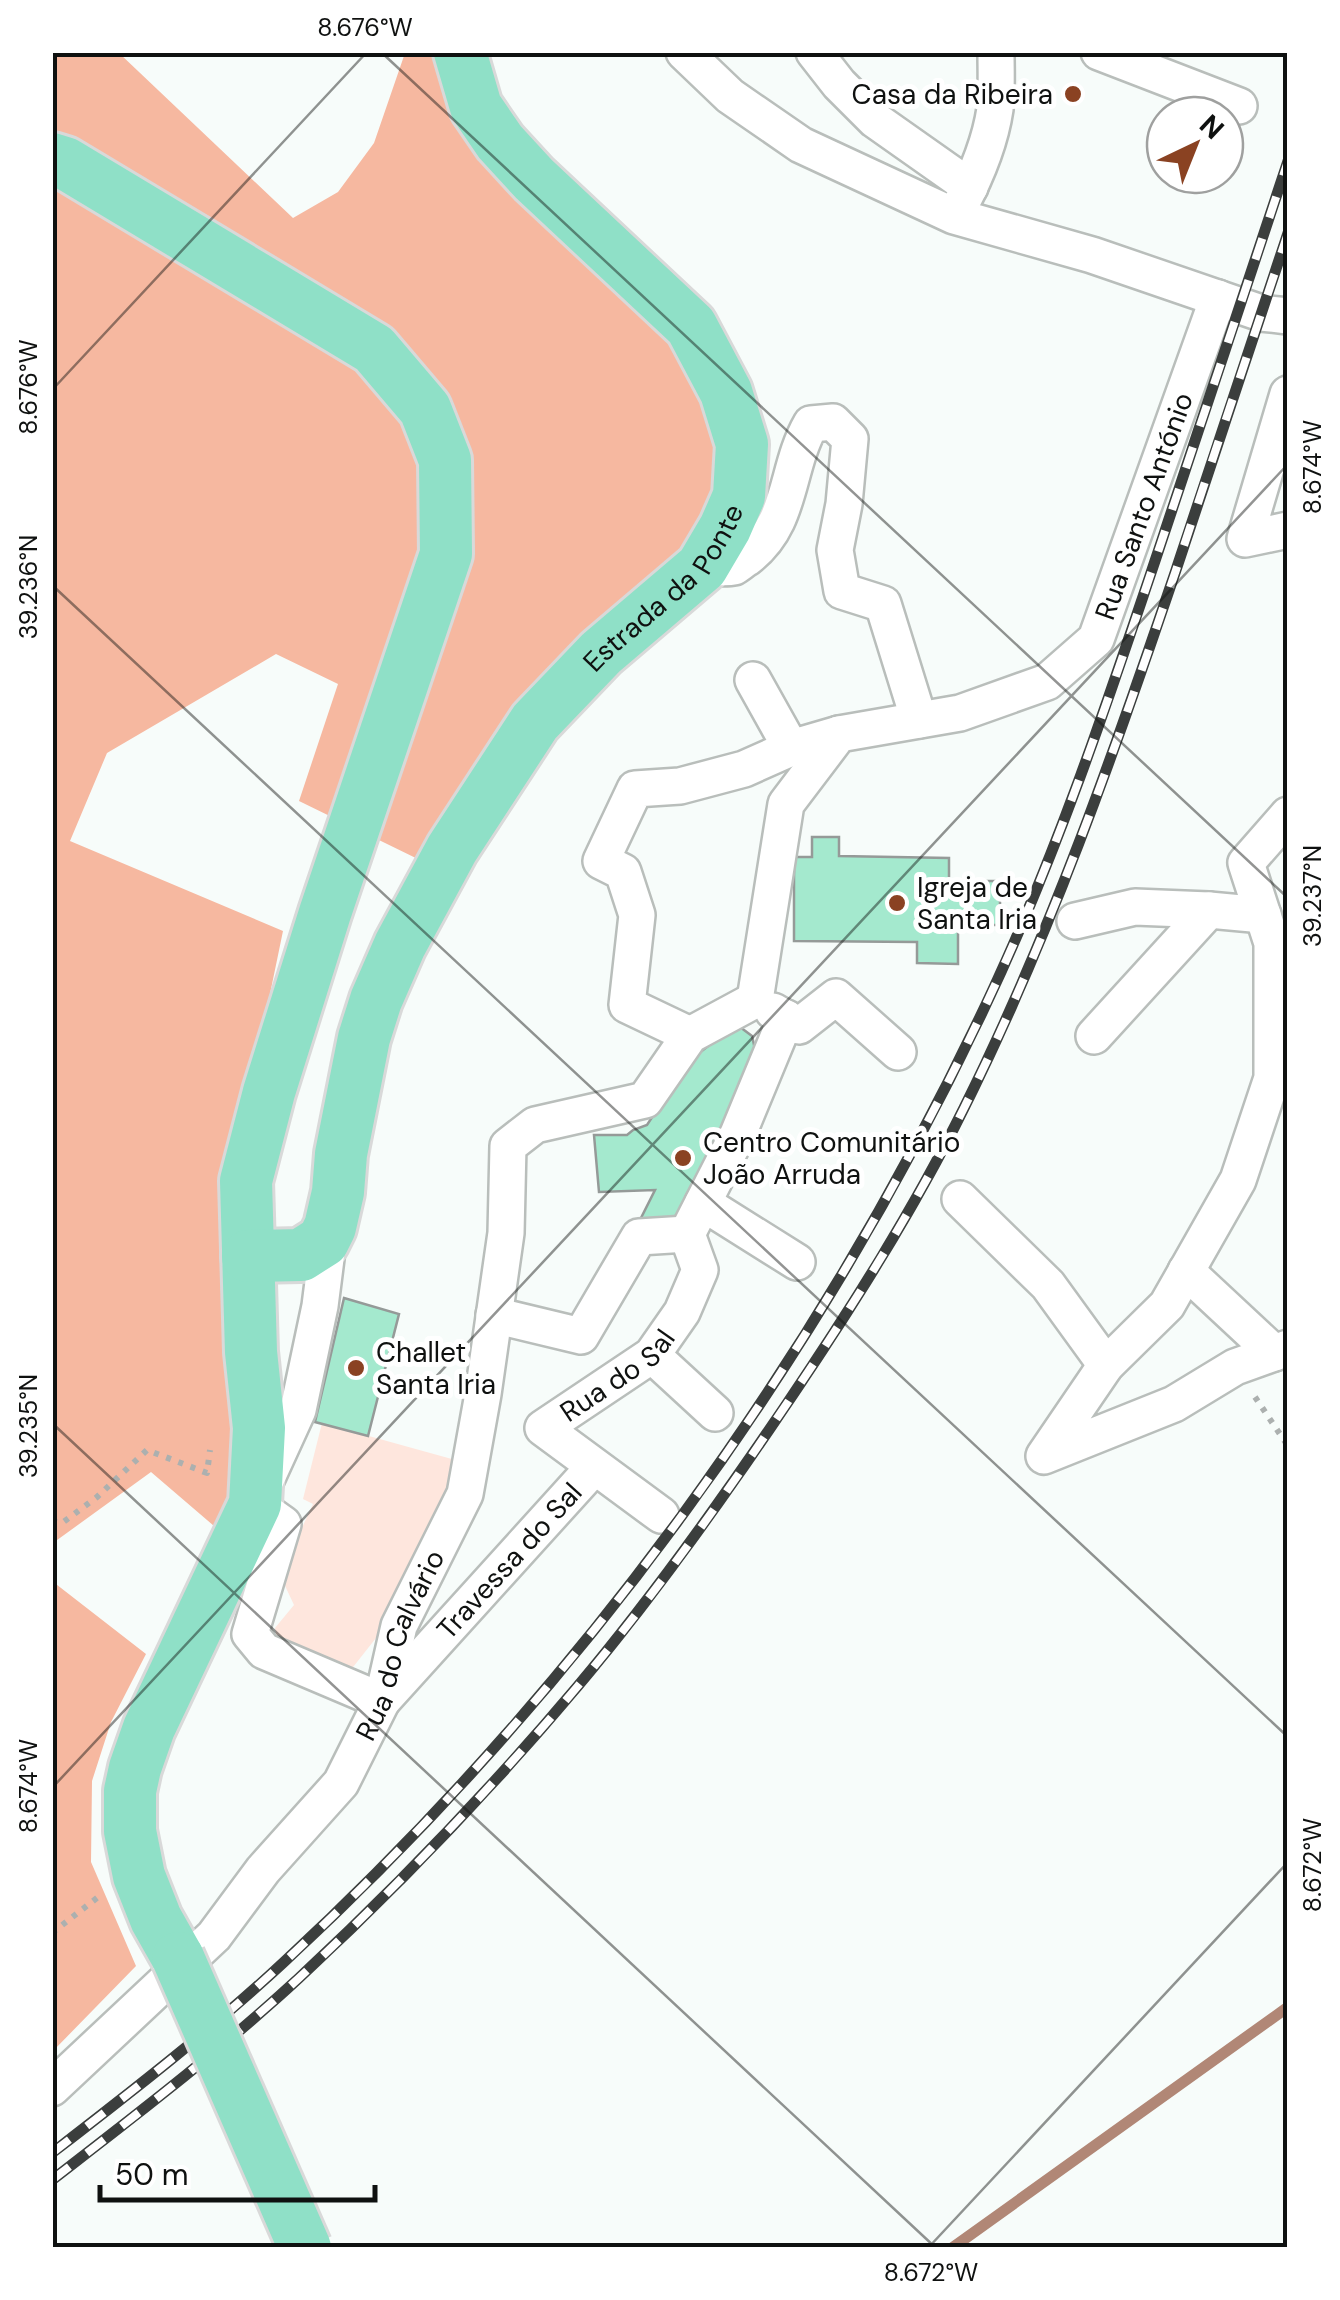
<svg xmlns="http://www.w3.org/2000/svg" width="1340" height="2300" viewBox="0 0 1340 2300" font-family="'DM Sans',sans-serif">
<rect width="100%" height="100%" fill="#f7fcfa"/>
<path fill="#fee6dd" d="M322,1423L459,1461L456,1484L402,1605L346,1676L277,1639L275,1628L294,1605L280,1575L313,1504L303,1499Z"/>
<path fill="#f6b8a0" d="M53,53H119L293,218L338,192L374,143L405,53H434L674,342L713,421L716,463L714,491L704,524L426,863L299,801L338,684L276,654L107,753L70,841L283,931L252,1081L246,1464L221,1532L151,1472L53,1543Z
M52,1581L146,1654L111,1722L92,1781L91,1862L136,1966L53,2051Z"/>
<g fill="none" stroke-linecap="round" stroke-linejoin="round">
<path stroke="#b18776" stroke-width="11" d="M952,2248L1288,2007"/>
</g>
<path fill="#a4e9ce" stroke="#959a98" stroke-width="2.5" d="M812,837H839V856L949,858V881H1000V925H958V964L917,963V942L794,941V857H812Z
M736,1024L752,1036L757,1058L705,1171L665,1234L639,1222L655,1190L599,1192L594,1135H627L633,1130L647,1125L689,1061Z
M344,1298L399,1314L368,1436L315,1422Z"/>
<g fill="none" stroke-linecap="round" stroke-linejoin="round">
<g stroke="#b9bebb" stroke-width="40">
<g id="street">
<path d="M684,52L730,96L801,145L954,216L1092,255L1261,313L1288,316"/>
<path d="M814,52L839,84L875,120L970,187"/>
<path d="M1099,52L1239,106"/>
<path d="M960,206C976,176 990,143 995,109C997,91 996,71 996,52"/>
<path d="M1288,394L1245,539L1288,530"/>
<path d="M702,567C712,567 725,569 734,567C736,566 745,559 747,558C793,523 785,469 811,424L833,422L850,439L844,504L835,550L842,591L883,604L919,720"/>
<path d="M753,680L791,748"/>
<path d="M1288,815L1246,863L1272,943V1078L1238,1180L1167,1305L1106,1365L1044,1456L1174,1404L1235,1367L1288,1348"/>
<path d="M1075,921L1135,907L1209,910L1263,915"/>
<path id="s1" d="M755,1000L786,804L839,734L960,713L1047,682L1096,639L1218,298"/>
<path d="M773,1011L799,1026L836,997L898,1052"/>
<path d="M690,1035L627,1005L637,915L623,872L601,861L635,789L680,786L744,769L791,748L839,734"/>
<path d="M1094,1036L1209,910"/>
<path d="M960,1199L1048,1285L1106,1365"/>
<path d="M703,1203L797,1262"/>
<path id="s2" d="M330,1227L320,1306L298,1410L255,1504L283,1524L250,1634L264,1651L382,1701L594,1467"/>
<path d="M687,1234L738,1134L786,1018"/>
<path d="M1186,1271L1274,1353"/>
<path d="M494,1315L581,1336L639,1237L687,1234"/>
<path d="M652,1355L715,1413"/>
<path id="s3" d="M661,1515L543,1428L652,1355L682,1312L700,1270L687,1234"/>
<path id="s4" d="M52,2088L214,1936L263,1870L341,1783L382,1701L399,1626L465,1494L483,1394L506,1233L508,1146L535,1125L645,1100L690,1035L755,1000"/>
</g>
</g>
<g stroke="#d9d9d9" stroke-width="58">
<g id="primary">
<path d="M52,159L65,163L374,349L425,409L445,460L446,554L325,913L269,1092L246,1181L251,1352L259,1428L255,1504L149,1728L135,1768L130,1791V1831L139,1876L156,1919L178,1958"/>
<path id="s5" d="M248,1256L301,1255L323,1241L330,1227L338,1192L341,1154L364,1038L376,1000L400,945L452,849L535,722L601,653L702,567L725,528L739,496L742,444L726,392L691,326L534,179L500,142L476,107L460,52"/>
</g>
</g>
<path stroke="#acb0af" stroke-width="6" stroke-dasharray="5 8" stroke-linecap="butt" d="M1255,1397L1288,1446
M52,1521L62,1523L97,1497L147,1450L207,1473L210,1450
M52,1933L102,1894"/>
<use href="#street" stroke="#fff" stroke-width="35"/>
<use href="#primary" stroke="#8fe0c7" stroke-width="52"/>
<g stroke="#3b3e3d" stroke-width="11">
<path id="rail" d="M52,2153C131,2092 211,2030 284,1962C578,1690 819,1361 989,998C1057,853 1108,701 1159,549C1202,420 1245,291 1288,161
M52,2180C136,2115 221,2050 299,1978C397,1887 491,1789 577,1687C653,1597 722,1500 788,1402C852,1307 913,1211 964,1108C1050,935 1114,753 1176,570C1213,457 1251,345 1288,233"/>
</g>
<use href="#rail" stroke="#fff" stroke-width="8" stroke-dasharray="22" stroke-linecap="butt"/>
<g stroke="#d9d9d9" stroke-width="58" stroke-linecap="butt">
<path id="primary-bridge" d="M178,1958L305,2248"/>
</g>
<use href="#primary-bridge" stroke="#8fe0c7" stroke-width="52"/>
</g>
<path fill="none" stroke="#0f1110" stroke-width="2.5" stroke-opacity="0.45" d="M381,52L1288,898M1280,52L1288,60M52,390L367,52M52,585L1288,1737M52,1423L936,2248M52,1788L1288,464M928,2248L1288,1862"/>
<g fill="#8a4222" stroke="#fff" stroke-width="4">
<circle cx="1073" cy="94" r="10"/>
<circle cx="897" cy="903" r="10"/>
<circle cx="683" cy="1158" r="10"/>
<circle cx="356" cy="1368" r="10"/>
</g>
<g text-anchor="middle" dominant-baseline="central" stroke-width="10" stroke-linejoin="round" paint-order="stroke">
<g font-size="28" fill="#0f1110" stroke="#fff" text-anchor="start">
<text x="1053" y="94" text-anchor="end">Casa da Ribeira</text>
<text x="917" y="887">Igreja de<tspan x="917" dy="32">Santa Iria</tspan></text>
<text x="703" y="1142">Centro Comunitário<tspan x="703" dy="32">João Arruda</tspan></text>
<text x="376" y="1352">Challet<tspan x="376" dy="32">Santa Iria</tspan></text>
</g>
<g font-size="28" fill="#0f1110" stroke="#fff">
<text stroke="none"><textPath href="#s1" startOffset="708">Rua Santo António</textPath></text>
<text stroke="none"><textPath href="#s5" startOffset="835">Estrada da Ponte</textPath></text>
<text stroke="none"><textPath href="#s3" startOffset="238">Rua do Sal</textPath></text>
<text stroke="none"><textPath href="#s2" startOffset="778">Travessa do Sal</textPath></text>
<text stroke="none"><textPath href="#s4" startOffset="572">Rua do Calvário</textPath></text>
</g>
</g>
<rect width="1340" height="2300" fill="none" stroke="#ffffff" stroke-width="110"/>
<g transform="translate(1195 145) rotate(43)"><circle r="48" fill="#ffffff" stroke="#9fa09f" stroke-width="2.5"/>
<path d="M0-8L18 38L0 25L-18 38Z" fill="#8a4222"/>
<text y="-15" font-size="28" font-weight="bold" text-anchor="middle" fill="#0f1110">N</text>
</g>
<path d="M100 2185v15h275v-15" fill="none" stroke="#0f1110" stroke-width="5"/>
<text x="115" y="2185" font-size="30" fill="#0f1110" stroke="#ffffff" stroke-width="8" paint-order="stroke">50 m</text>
<rect x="55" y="55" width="1230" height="2190" fill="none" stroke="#0f1110" stroke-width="4"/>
<g font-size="25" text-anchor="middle" fill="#0f1110">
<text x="365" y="36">8.676°W</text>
<text transform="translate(28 387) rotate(-90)" y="9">8.676°W</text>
<text transform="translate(1312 467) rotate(-90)" y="9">8.674°W</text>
<text transform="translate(28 587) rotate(-90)" y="9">39.236°N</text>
<text transform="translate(1312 896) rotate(-90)" y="9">39.237°N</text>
<text transform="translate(28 1426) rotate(-90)" y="9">39.235°N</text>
<text transform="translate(28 1786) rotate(-90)" y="9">8.674°W</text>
<text transform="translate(1312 1865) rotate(-90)" y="9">8.672°W</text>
<text x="931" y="2281">8.672°W</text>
</g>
</svg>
